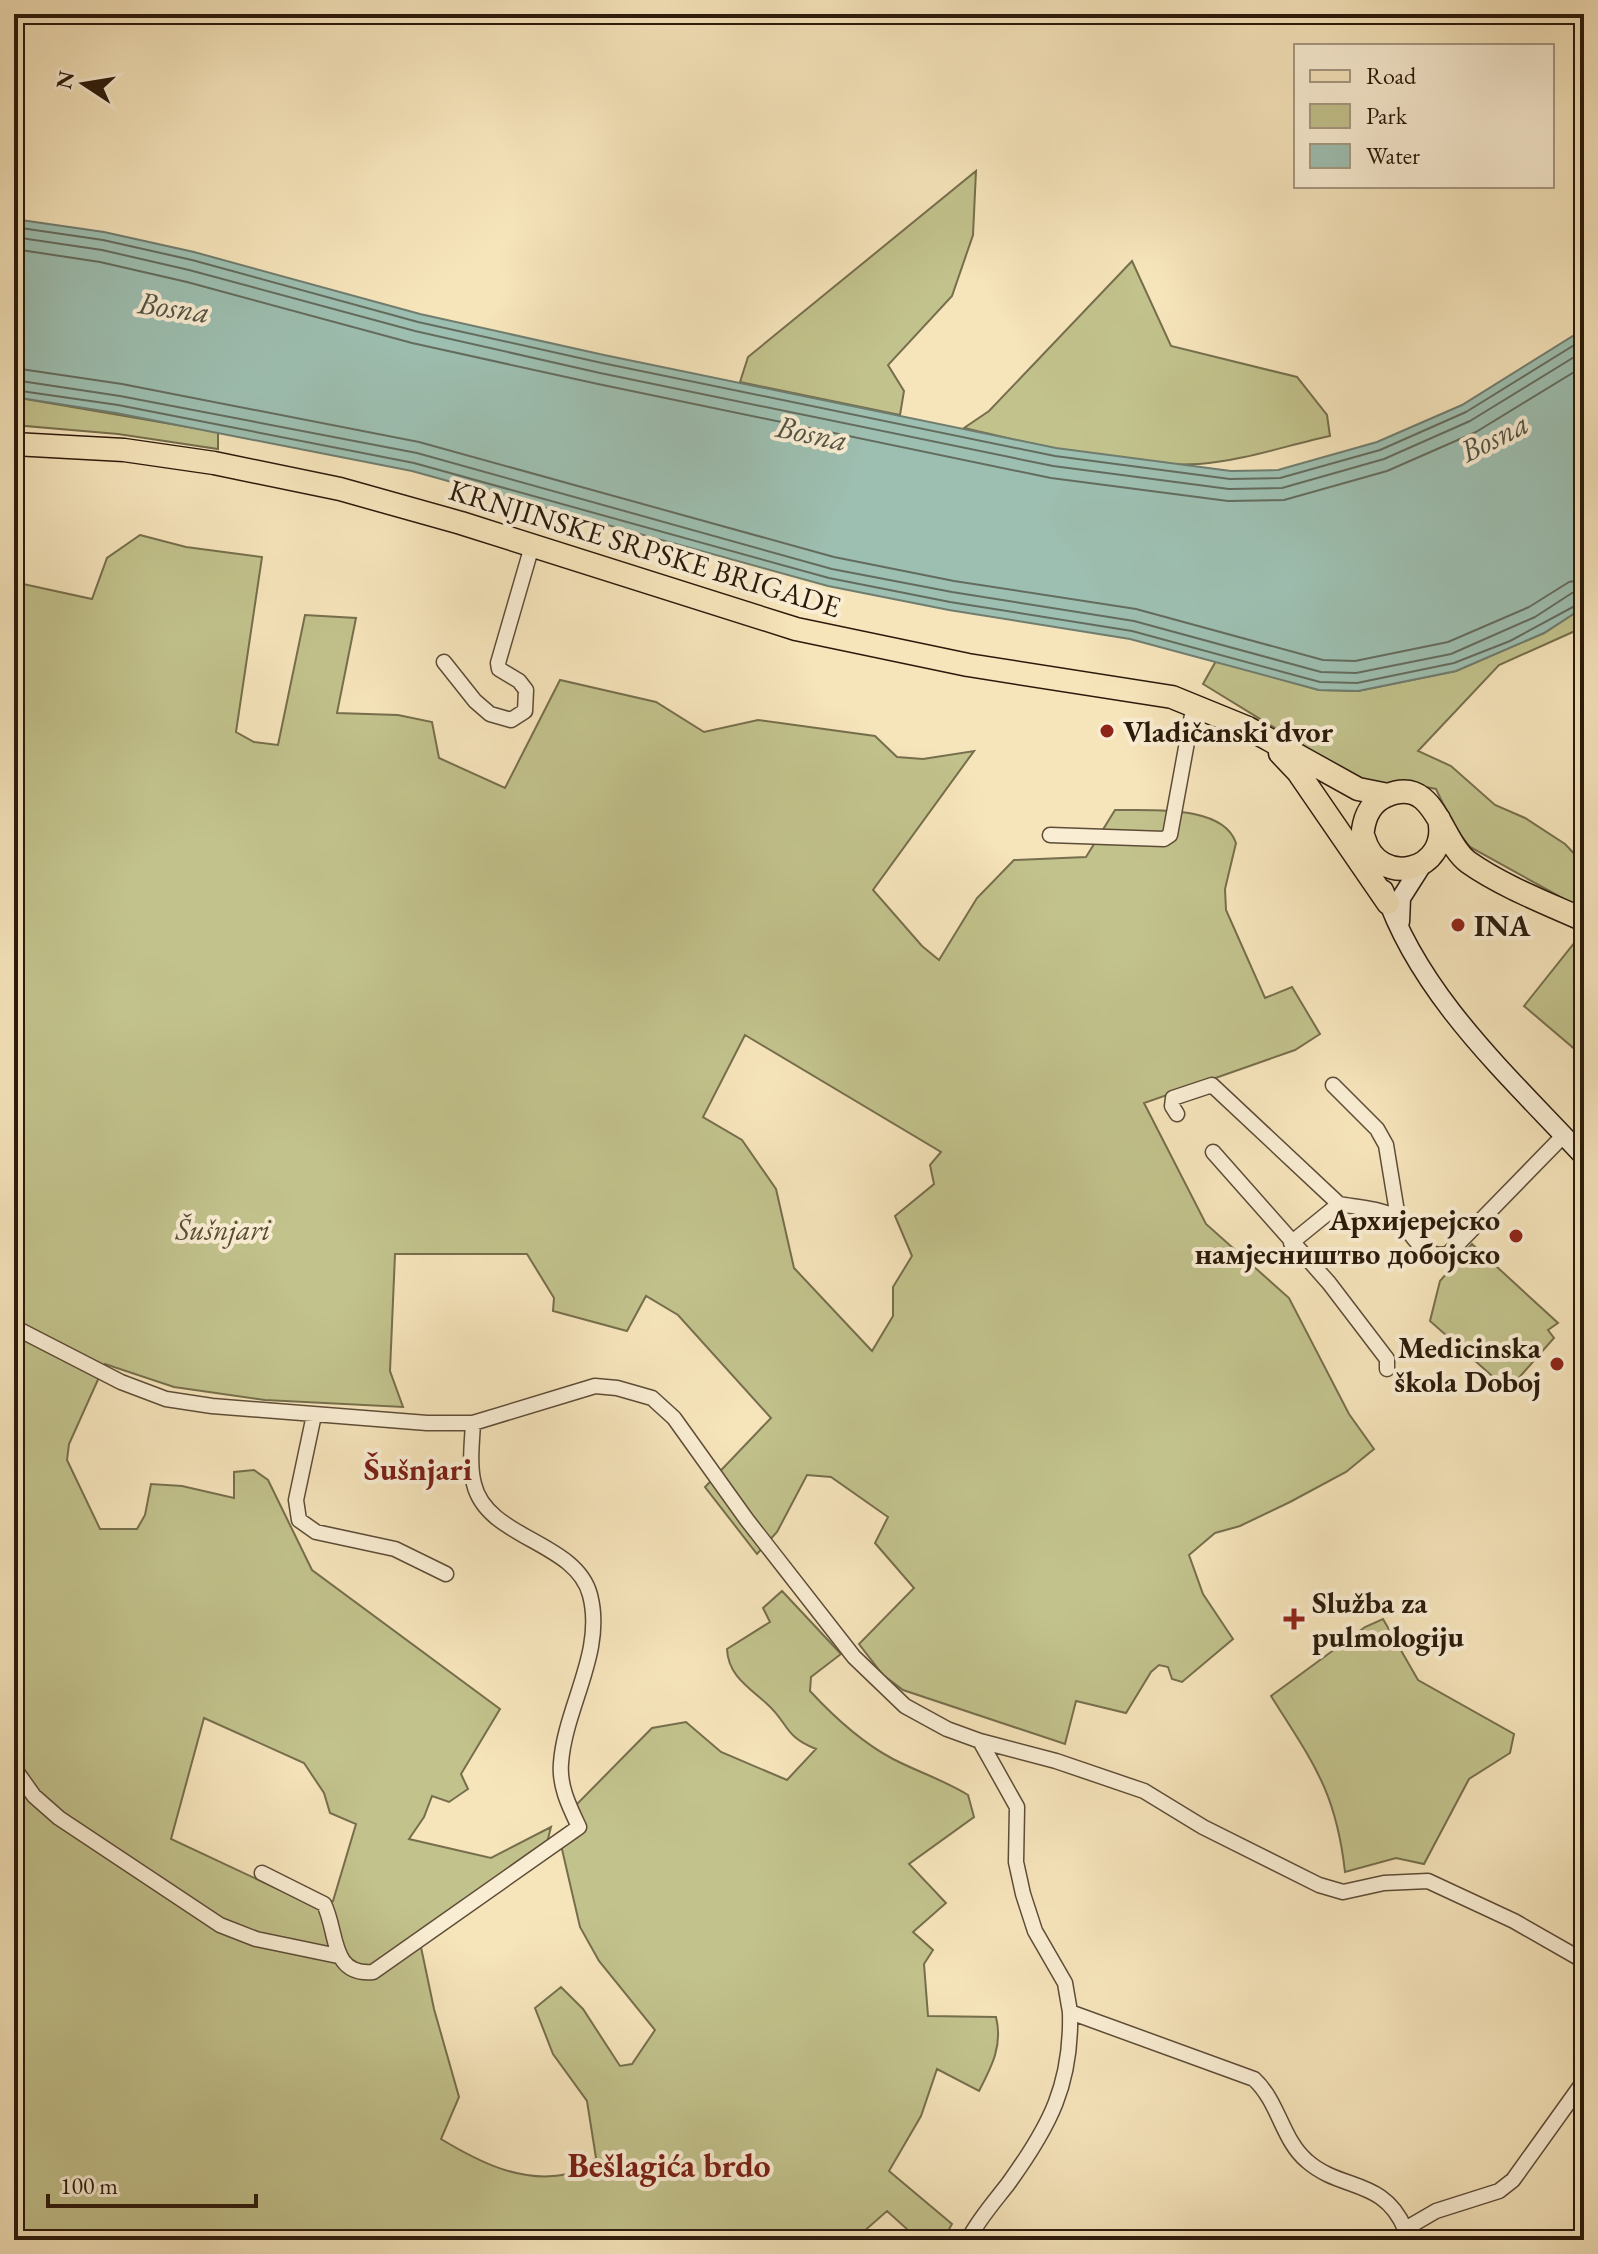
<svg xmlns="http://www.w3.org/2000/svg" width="1598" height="2254" viewBox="0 0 1598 2254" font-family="'EB Garamond',serif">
<rect width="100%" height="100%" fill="#f6e4bb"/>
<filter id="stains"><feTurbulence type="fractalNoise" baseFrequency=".0025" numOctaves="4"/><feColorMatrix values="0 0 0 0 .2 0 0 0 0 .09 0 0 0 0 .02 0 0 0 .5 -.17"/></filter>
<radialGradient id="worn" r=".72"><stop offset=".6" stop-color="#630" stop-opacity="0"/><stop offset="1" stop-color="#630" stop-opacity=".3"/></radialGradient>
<path fill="#c2c28c" stroke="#766e4c" stroke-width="2" fill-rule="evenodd" d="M976,171L973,235L952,296L888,365L904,391L900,415L740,382L748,357Z
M1132,261L1171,346L1297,377L1327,415L1330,436C1288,445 1242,461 1199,464C1121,468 1040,445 964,428L989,411Z
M14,397L218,432V449L118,434L14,425Z
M140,535L186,547L262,557L236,732L254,742L278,745L305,615L356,618L337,713L398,715L432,722L439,758L505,788L560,680L656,702L704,732L758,720L875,736L897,757L923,759L974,751L873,890L922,946L939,960L977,898L1014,860L1086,857L1115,810C1149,811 1223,804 1236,843L1225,889L1226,910L1265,998L1292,987L1320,1034L1295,1050L1144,1103L1206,1224L1289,1298L1349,1414L1374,1449L1346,1472L1290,1502L1240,1526L1215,1533L1189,1555L1203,1594L1233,1639L1182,1682L1172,1679L1168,1667L1159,1665L1151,1672L1126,1713L1076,1701L1065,1744L903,1690L883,1675L859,1644L914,1588L875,1543L888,1517L831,1477L807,1475L777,1532L757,1554L705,1487L771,1418L678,1315L646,1296L627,1331L553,1311L554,1298L527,1254H395L390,1371L403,1407L265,1400L174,1387L105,1364L69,1444L67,1460L100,1529H137L145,1515L151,1484L182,1486L234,1498V1472L254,1470L268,1480L312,1570L500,1709L461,1774L468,1789L449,1802L432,1796L424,1817L409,1839L491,1858L551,1827L546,1847L418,1933L434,2009L459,2097L441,2139C479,2162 522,2184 568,2174C577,2172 588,2163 596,2158L587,2101L553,2054L535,2008L561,1987L583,2009L620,2066L632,2064L655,2030L599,1961L580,1927L561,1845L577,1804L652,1728L686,1722L721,1752L787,1780L816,1749C783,1736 789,1723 766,1703C748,1687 728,1675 727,1649L770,1622L763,1608L782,1591L841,1654L811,1677L810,1691C834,1717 861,1742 893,1759C918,1772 944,1780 968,1795L974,1817L909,1864L946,1903L913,1932L933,1950L924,1964L928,2016L996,2017C1003,2045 992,2066 979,2091L937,2069L921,2116L889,2171L952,2224L943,2240H919L887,2211L854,2240H14V582L92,599L107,558ZM745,1035L941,1152L930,1165L934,1184L895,1216L912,1256L893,1287V1316L872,1351L794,1268L776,1189L742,1140L703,1117ZM204,1718L304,1763L324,1793L330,1813L356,1824L333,1901L310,1904L171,1839Z
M1584,607V627L1499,665L1418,751L1451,766L1495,805L1525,818L1565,844L1584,864V910L1470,847L1454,827L1436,789L1406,783L1381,787L1355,777L1203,684L1216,661L1319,690L1358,691L1456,671L1544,633Z
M1579,937L1584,939V1057L1524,1006Z
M1472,1244L1558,1323L1548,1330L1554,1338L1508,1390L1430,1321L1440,1281Z
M1383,1619L1418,1680L1514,1734L1510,1753L1469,1779L1424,1864L1396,1858L1345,1872C1336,1791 1313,1763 1271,1696L1365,1627Z"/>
<path fill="#9dbfb1" stroke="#6f7d6f" stroke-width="2" d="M14,219L104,232L194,252L420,314L604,355L1056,448L1231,471L1278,470L1377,442L1462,405L1584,329V607L1544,633L1456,671L1358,691L1319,690L1130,639L949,610L828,586L412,471L116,413L14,397Z"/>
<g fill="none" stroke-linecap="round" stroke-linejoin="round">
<path stroke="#646c5e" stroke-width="2" d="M14,227L103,240L192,260L418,322L602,363L1055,456L1230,479L1280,478L1380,450L1466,412L1584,339
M14,237L102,250L189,270L415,331L600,373L1053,466L1229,489L1282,488L1384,459L1470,421L1584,351
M14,249L100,262L187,282L412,343L598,384L1051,478L1228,501L1284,500L1387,471L1476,432L1584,366
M14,368L122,384L419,442L834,557L954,581L1136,609L1323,660L1355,661L1448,642L1529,607L1569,582L1584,579
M14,380L120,396L417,453L832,569L952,592L1134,621L1321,672L1356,673L1451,654L1535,617L1572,593L1584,591
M14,390L118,405L414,463L829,578L950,602L1132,631L1320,682L1357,683L1454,663L1510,641L1584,601"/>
<g stroke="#5e4c37" stroke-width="17">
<path id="street" d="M444,662L475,701L490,714L511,720L525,711L526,690L519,681L499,669L498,663L532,546
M1050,835L1164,839L1170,835L1194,704
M1333,1085L1377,1129L1386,1145L1398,1218
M1177,1114L1172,1106L1173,1098L1212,1085L1339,1204
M1213,1152L1329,1283L1387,1359V1369
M1291,1243L1339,1204C1355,1207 1380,1208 1395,1217C1411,1227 1420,1263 1449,1253L1564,1135
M14,1327L121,1382L166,1399L212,1406L427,1423H473L595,1386L617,1388L652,1398L674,1418L747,1520L854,1657L905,1706L947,1729L980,1741L1056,1761L1144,1791L1203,1827L1319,1885L1343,1892L1384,1883L1428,1881L1514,1921L1584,1961
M314,1415L296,1500L299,1520L316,1532L395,1549L446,1574
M980,1741L1017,1807L1016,1862L1023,1894L1035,1931L1065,1983L1070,2012L1254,2079C1279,2102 1282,2140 1307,2161C1341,2191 1384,2178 1405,2229
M14,1768L34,1796L59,1818L220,1925L256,1939L338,1956
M262,1873L324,1904C338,1932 330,1976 373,1972L579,1827C569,1806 559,1786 561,1763C565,1707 605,1652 590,1595C576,1541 487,1539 474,1484C469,1465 472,1443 473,1423
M968,2240C978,2220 994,2202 1008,2184C1050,2126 1072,2084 1070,2012
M1407,2240L1405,2229L1436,2211L1499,2191L1513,2180L1584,2081"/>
</g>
<g stroke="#2b1a0b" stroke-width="21">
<path id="secondary" d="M1384,890C1419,996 1510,1077 1584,1157
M1400,922L1401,898L1422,865"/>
</g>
<g stroke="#2b1a0b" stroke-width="25">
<path id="primary" d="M14,444L124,450L214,463L340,489L461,523L796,629L968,665L1172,697L1248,728L1358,789L1388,795
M1280,753L1298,772L1388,903
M1363,830C1365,815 1372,802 1386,796C1435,774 1440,841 1468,862C1502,886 1546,903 1584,920
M1364,838C1378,889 1451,872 1439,819"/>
</g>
<use href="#street" stroke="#f9edd3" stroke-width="14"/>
<use href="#secondary" stroke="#f9edd3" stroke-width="18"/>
<use href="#primary" stroke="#f6e4bb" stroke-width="22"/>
</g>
<g fill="#8f2418" stroke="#f9edd3" stroke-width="3">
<circle cx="1107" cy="731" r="8"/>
<circle cx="1458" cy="925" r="8"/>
<circle cx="1516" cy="1236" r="8"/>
<circle cx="1557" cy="1364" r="8"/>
<path d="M1290 1607h8v8h8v8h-8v8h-8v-8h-8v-8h8z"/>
</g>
<g text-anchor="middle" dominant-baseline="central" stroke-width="8" stroke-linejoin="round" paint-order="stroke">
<g font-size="30" fill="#2b1a0b" stroke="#f9edd3">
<text transform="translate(645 548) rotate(17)">KRNJINSKE SRPSKE BRIGADE</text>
</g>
<g font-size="30" font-weight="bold" fill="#2b1a0b" stroke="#f9edd3" text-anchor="start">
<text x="1123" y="731">Vladičanski dvor</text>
<text x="1474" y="925">INA</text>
<text x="1500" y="1219" text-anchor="end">Архијерејско<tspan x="1500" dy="34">намјесништво добојско</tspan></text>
<text x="1541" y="1347" text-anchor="end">Medicinska<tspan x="1541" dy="34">škola Doboj</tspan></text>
<text x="1312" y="1602">Služba za<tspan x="1312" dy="34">pulmologiju</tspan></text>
</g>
<g font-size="30" font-style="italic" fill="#584c32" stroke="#f9edd3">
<text x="223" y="1229">Šušnjari</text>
</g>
<g font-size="32" font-style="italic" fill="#535445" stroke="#f9edd3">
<text transform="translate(174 307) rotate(8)">Bosna</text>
<text transform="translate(812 433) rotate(12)">Bosna</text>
<text transform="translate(1494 437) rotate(-27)">Bosna</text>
</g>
<g font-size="32" font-weight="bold" fill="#7a1f14" stroke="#f9edd3">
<text x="418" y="1469">Šušnjari</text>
</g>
<g font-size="34" font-weight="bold" fill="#7a1f14" stroke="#f9edd3">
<text x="669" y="2165">Bešlagića brdo</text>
</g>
</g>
<rect width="1598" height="2254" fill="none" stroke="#f6e4bb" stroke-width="48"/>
<rect x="16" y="16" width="1566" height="2222" fill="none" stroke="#2b1a0b" stroke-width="4"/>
<rect x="24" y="24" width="1550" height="2206" fill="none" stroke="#2b1a0b" stroke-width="2"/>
<rect x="1294" y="44" width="260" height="144" fill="#f9edd3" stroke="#a79983" stroke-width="2"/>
<rect x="1310" y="70" width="40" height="12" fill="#f6e4bb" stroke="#a79983" stroke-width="2"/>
<text x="1366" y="84" font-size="24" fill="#2b1a0b">Road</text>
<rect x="1310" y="104" width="40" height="24" fill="#c2c28c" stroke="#a79983" stroke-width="2"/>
<text x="1366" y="124" font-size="24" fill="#2b1a0b">Park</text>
<rect x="1310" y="144" width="40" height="24" fill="#9dbfb1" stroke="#a79983" stroke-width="2"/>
<text x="1366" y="164" font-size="24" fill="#2b1a0b">Water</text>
<g transform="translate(84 84) rotate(282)" stroke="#f9edd3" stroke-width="6" paint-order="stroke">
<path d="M0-6L14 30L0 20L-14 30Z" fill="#2b1a0b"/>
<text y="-12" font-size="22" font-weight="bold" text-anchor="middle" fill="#2b1a0b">N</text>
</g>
<path d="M48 2194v12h208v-12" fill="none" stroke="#2b1a0b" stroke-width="4"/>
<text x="60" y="2194" font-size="24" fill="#2b1a0b" stroke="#f9edd3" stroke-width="6" paint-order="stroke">100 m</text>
<rect width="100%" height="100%" filter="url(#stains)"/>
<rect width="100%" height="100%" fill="url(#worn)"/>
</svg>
